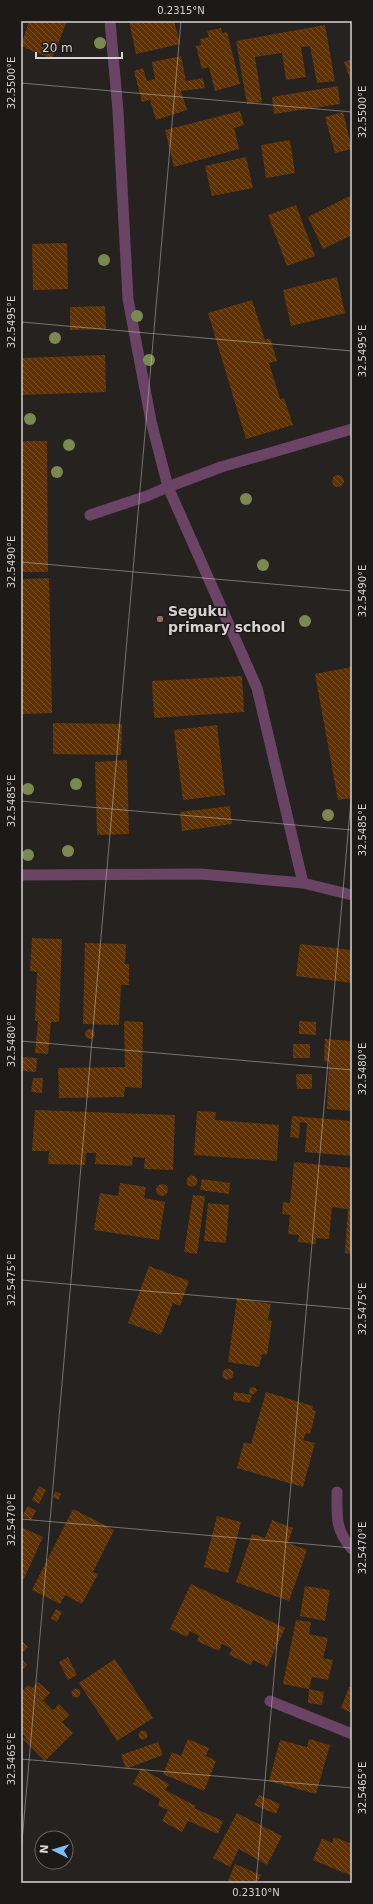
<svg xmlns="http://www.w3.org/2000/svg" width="373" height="1904" viewBox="0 0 373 1904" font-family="'DejaVu Sans',sans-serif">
<defs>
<pattern id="building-back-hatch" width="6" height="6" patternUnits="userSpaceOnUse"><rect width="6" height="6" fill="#5f3206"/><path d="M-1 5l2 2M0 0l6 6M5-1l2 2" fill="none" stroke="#754f29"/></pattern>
</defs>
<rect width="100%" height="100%" fill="#252220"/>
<path fill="url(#building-back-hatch)" d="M29,21H67L52,59L21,46Z
M129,21H174L180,44L136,54Z
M325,25L335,81L317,83L310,46L301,47L306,77L286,80L282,53L255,57L262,102L247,104L236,41Z
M221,28L222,33L227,32L240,84L215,91L209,67L202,69L196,46L201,45L200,39L209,37L207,31Z
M181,56L186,81L203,78L205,88L181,91L187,110L156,120L150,100L142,102L134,71L143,68L147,81L155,79L152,62Z
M352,59V84L344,62Z
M338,86L340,104L274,114L272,97Z
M240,111L244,125L234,128L239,149L174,167L165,130Z
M343,112L352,149L335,153L325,117Z
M290,140L295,173L266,178L261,145Z
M246,157L253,188L212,196L205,166Z
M352,195V235L323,249L308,217Z
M296,205L315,256L287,266L268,215Z
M67,243L68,289L33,290L32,244Z
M337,277L345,313L291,326L283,290Z
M252,300L265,340L270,338L277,361L269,363L280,399L284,398L293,425L246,439L208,313Z
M105,306L106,329L70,330V307Z
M105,355L106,392L21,395V358Z
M21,441H47L48,572H21Z
M332 481a6 6 0 1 1 12 0a6 6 0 1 1-12 0Z
M49,578L52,713L21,714V579Z
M352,667V798L338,800L315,674Z
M242,676L244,712L154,718L152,681Z
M53,723L122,724L121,755L53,754Z
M217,725L225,795L183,800L174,730Z
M127,760L129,834L97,835L95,762Z
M230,806L232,824L182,831L180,812Z
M32,938L62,939L59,1022H51L48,1054L35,1053L38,1021H35L37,972L30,971Z
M85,943L126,944L125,964H129V985H121L119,1025L83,1024Z
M300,944L352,950V983L296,976Z
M124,1021L143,1022L142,1088L125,1087L124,1097L59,1098L58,1068L125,1067Z
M299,1021L316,1022V1035L299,1034Z
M85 1034a5 5 0 1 1 10 0a5 5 0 1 1-10 0Z
M325,1039L352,1041V1111L327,1109L329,1062L324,1061Z
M293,1044H310V1058H293Z
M22,1057L37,1058L36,1072L21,1071Z
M296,1074H312V1089H297Z
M33,1078H43L42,1093L31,1092Z
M35,1110L175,1115L173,1170L144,1169L145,1158L133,1157L132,1166L95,1164L96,1153H86L85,1165L48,1164L49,1151H32Z
M197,1111L216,1112L215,1120L279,1125L277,1161L194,1155Z
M292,1116L352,1121V1156L305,1152L307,1123L300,1122L299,1138L290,1137Z
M294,1162L352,1168V1254L345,1253L348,1209L332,1207L329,1239L316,1238V1244L298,1242L299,1235L288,1234L290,1215L282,1214L283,1202L290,1203Z
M186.5 1181a5.5 5.5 0 1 1 11 0a5.5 5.5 0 1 1-11 0Z
M202,1179L230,1183L229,1194L200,1190Z
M120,1183L146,1187L144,1198L165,1202L159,1240L94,1230L100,1193L118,1196Z
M156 1190a6 6 0 1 1 12 0a6 6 0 1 1-12 0Z
M193,1195L205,1196L197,1254L184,1252Z
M208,1203L229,1205L226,1243L204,1241Z
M149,1266L189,1281L180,1306L173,1303L161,1335L128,1323Z
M237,1298L271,1304L268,1320L272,1321L267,1355L262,1354L259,1367L228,1362Z
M222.5 1374a5.5 5.5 0 1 1 11 0a5.5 5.5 0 1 1-11 0Z
M250,1387L256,1388L257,1391L252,1395L250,1403L233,1400L234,1392L252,1395L249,1393Z
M266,1392L313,1406L312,1410L316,1411L310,1434L306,1433L303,1440L315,1443L303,1487L237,1468L244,1442L251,1444Z
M39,1486L46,1490L39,1504L32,1500Z
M55,1491L61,1494L58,1500L53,1497Z
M28,1506L36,1511L31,1520L22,1516Z
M73,1509L114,1530L93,1572L98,1574L82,1604L65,1595L60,1604L32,1590Z
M217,1516L241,1522L228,1573L204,1567Z
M272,1520L293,1528L288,1543L307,1550L289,1601L236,1582L252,1534L265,1538Z
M21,1527L43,1537L21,1585Z
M191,1584L285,1628L267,1667L253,1660L251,1665L229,1655L232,1649L222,1644L219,1651L197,1641L199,1636L190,1631L187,1637L170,1629Z
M305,1586L330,1590L325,1621L300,1616Z
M56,1609L62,1612L57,1622L51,1618Z
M296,1620L311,1622L309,1634L328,1638L323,1658L333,1660L328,1680L312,1677L309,1689L283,1684Z
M21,1640L28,1647L21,1654Z
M68,1657L77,1675L68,1680L59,1662Z
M21,1658L27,1665L21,1671Z
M115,1659L153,1718L117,1741L79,1683Z
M38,1682L50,1693L43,1700L53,1710L59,1704L70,1715L62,1722L73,1733L45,1761L23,1739L26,1737L21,1732V1692L28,1685L32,1688Z
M349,1687L352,1688V1713L341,1708Z
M71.5 1693a4.5 4.5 0 1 1 9 0a4.5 4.5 0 1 1-9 0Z
M309,1689L324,1692L322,1705L308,1703Z
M138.5 1735a4.5 4.5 0 1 1 9 0a4.5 4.5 0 1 1-9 0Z
M188,1739L209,1748L206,1756L216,1761L204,1791L163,1774L172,1752L181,1756Z
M309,1739L330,1745L316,1794L269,1781L280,1740L307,1747Z
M158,1742L163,1755L126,1769L121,1755Z
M141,1768L169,1784L165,1790L196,1806L194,1808L223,1821L218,1834L188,1821L182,1832L162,1821L168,1810L158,1806L160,1799L133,1784Z
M259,1795L280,1804L276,1814L254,1805Z
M237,1813L282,1836L267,1865L239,1849L230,1867L213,1858Z
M334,1837L352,1844V1876L313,1860L322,1838L332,1843Z
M235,1864L261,1875L258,1882L261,1883H227Z"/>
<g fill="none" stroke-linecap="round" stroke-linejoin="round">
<path stroke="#6b4365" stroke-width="11" d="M90,515L147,496L168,487"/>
<path stroke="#6b4365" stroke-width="11" d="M110,21L118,111L128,299L151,421L168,487L257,688L303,883
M168,487L221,467L352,429
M21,875L201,874L303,883L352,895
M337,1492C337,1517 335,1530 352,1549
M270,1701L352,1734"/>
</g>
<g fill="#7a894f">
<circle cx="100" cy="43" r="6"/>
<circle cx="104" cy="260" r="6"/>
<circle cx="137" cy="316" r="6"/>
<circle cx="55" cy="338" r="6"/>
<circle cx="149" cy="360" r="6"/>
<circle cx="30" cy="419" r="6"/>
<circle cx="69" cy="445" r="6"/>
<circle cx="57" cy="472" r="6"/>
<circle cx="246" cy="499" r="6"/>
<circle cx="263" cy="565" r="6"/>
<circle cx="305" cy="621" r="6"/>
<circle cx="76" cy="784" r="6"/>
<circle cx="28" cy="789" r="6"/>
<circle cx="328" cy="815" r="6"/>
<circle cx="68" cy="851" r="6"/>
<circle cx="28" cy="855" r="6"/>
</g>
<path fill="none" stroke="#d6d4d2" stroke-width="1" stroke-opacity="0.45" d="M21,83L352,112M21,322L352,351M21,562L352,591M21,801L352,830M21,1041L352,1070M21,1280L352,1309M21,1519L352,1548M21,1759L352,1788M21,1853L181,21M256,1883L352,788"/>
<circle fill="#8d6e63" stroke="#1c1917" stroke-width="1.5" cx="160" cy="619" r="4"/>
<g text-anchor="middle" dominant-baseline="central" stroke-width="3" stroke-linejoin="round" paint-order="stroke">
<g font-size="14" font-weight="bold" fill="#d6d4d2" stroke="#1c1917" text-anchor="start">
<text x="168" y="611">Seguku<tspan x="168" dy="16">primary school</tspan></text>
</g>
</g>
<rect width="373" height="1904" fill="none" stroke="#1c1917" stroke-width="44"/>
<g transform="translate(54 1850) rotate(275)"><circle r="19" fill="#1c1917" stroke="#666462"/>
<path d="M0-3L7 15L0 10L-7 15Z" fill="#7cbef9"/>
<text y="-6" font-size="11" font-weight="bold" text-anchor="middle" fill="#d6d4d2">N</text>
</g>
<path d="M36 52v6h86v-6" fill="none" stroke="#d6d4d2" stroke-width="2"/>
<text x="42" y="52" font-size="12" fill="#d6d4d2" stroke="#1c1917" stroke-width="3" paint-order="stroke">20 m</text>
<rect x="22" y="22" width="329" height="1860" fill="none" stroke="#d6d4d2" stroke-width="1.5"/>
<g font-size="10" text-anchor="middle" fill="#d6d4d2">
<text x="181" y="14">0.2315°N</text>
<text transform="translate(11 83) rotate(-90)" y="4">32.5500°E</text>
<text transform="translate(362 112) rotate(-90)" y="4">32.5500°E</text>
<text transform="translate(11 322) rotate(-90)" y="4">32.5495°E</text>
<text transform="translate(362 351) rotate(-90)" y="4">32.5495°E</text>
<text transform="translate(11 562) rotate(-90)" y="4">32.5490°E</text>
<text transform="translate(362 591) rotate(-90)" y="4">32.5490°E</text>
<text transform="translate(11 801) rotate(-90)" y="4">32.5485°E</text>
<text transform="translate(362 830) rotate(-90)" y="4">32.5485°E</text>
<text transform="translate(11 1041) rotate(-90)" y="4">32.5480°E</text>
<text transform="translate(362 1069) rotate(-90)" y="4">32.5480°E</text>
<text transform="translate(11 1280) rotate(-90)" y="4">32.5475°E</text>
<text transform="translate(362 1309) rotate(-90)" y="4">32.5475°E</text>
<text transform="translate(11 1520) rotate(-90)" y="4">32.5470°E</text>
<text transform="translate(362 1548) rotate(-90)" y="4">32.5470°E</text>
<text transform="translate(11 1759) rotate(-90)" y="4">32.5465°E</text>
<text transform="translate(362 1788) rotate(-90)" y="4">32.5465°E</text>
<text x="256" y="1896">0.2310°N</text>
</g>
</svg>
